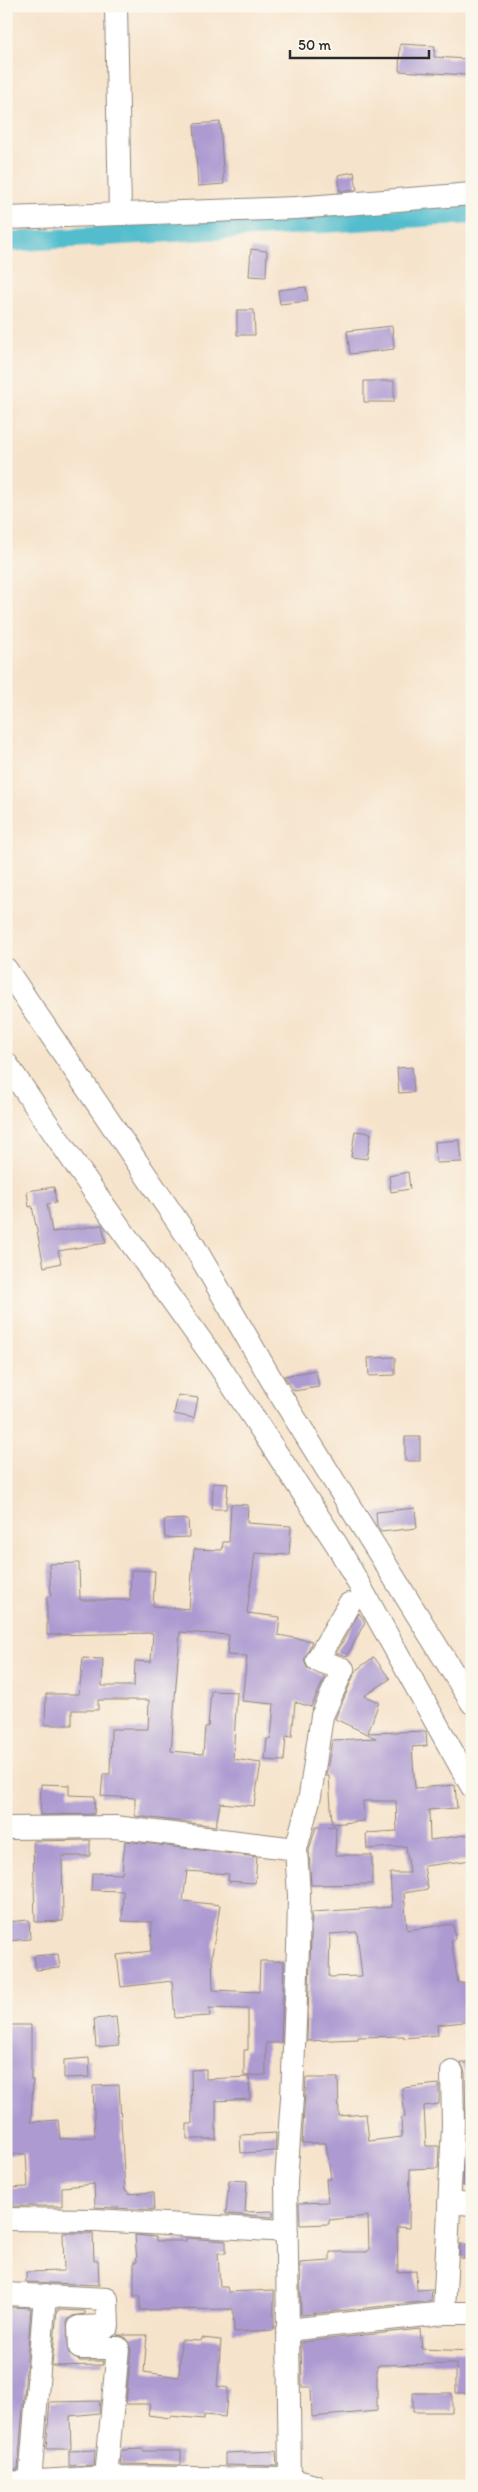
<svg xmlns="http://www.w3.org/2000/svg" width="478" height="2492" viewBox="0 0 478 2492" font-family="Itim,sans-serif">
<rect width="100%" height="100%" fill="#fbf7ec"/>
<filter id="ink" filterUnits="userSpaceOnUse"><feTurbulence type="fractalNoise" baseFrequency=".02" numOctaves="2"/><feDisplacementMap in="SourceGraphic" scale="10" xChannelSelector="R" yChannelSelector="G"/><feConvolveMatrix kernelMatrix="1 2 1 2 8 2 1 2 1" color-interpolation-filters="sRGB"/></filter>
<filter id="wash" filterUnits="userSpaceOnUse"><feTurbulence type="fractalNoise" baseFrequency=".0096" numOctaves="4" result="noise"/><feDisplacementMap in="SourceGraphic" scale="20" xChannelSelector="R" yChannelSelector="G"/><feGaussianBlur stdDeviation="1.12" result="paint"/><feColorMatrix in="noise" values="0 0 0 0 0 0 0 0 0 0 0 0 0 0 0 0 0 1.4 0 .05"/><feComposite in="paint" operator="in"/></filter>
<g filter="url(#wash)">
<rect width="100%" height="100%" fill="#f6e3cb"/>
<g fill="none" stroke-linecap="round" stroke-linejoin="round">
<path stroke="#53bdce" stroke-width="20" d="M6,242L472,214"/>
</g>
<g id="blocks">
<path fill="#ac9ad1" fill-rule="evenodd" d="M400,44L435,46L434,57L468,59L467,75L399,71Z
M220,122L224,184L198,186L194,124Z
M354,172L357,190L340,191L338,175Z
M251,249L267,251L266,277L249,276Z
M306,287L308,301L280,304L278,290Z
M237,310H254L255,335H237Z
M392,326L394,349L350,354L347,331Z
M364,381H394V402H364Z
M412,1067L414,1092L399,1093L397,1068Z
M355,1131L371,1133L367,1159L351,1157Z
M460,1140L462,1162L436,1163L435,1142Z
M408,1172L410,1189L391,1192L389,1176Z
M54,1187L56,1203L47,1204L52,1232L102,1225L106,1243L58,1251L61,1263L44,1267L32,1206L29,1207L27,1191Z
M395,1357V1375L369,1376L368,1358Z
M316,1370L319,1387L294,1391L284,1376Z
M178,1395L198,1398L194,1418L174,1414Z
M405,1437H420V1461H405Z
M213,1483L228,1484L226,1509H212Z
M231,1504L248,1505L247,1523L291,1526L289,1555L255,1553L247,1613L280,1617L278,1635L312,1641L304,1661L307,1668L325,1677L311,1707L295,1702L292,1737L286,1736L284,1761L265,1760L267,1739H271L274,1704L242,1701L247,1656L227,1655L229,1635L180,1632L171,1751L203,1754L205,1727H208L211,1691L237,1692L233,1759L261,1763L254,1806L220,1803L216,1826L135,1816V1798L101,1796L103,1774H110L111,1729H148L149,1700H98V1710H72V1725H45L46,1694H79L83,1658L103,1659L102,1686H134L135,1661L151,1662L153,1633L47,1635V1596H51L49,1564L79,1563L80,1600H130L131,1570L155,1571L153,1606L189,1609L194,1549L222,1550L223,1542H229Z
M415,1508L417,1528L381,1532L377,1526L376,1512Z
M188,1519L189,1537L165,1538L164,1520Z
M359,1613L365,1622L347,1656L336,1653Z
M374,1657L390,1679L364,1696L379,1702L368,1733L426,1731L427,1746L412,1747L415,1788L455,1785L457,1808L429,1810L430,1840L472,1834V1860L424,1866L428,1889L404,1893L407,1930L453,1924L455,1939L451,1940L458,1983L469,1982L472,2021L437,2025L438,2035L404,2038V2036L358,2037V2039L307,2041L312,1912L392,1907L390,1873H410L406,1846L367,1849L366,1833L397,1831L396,1801H363L364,1821L332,1824L329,1776H326L332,1740L376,1738L335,1719L356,1670ZM357,1932L362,1976L329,1977L330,1934Z
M41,1784L69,1785V1795L95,1796L94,1814L40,1815Z
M336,1826L335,1855H372V1884L311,1885L309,1850L316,1827Z
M90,1840V1856H62L63,1921L35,1922L33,1841Z
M125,1841L257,1857L255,1883L228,1881L229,1874L187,1871L183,1901L220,1905L212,1955L213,1990L259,1992L260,1961H284L281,2043H266V2075L244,2076V2050H248V2009L209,2008L210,2016L175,2018L172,1981L121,1987L117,1955L151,1951L152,1922L122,1921L123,1891L91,1890L92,1873L122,1874Z
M29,1920L30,1939L6,1941V1922Z
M58,1954L60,1968L36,1970L34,1956Z
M116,2017L119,2045L96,2047L94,2019Z
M6,2025H31V2080H33L31,2122L58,2120L60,2139L95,2137L93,2086L119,2085L125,2191H128V2194L153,2192L154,2210L95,2207L94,2184L62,2187V2206H6V2188L28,2187L26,2154H6Z
M89,2058L90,2077L64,2078V2060Z
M461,2063H472V2186H463L466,2126L465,2072Z
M206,2069V2079L249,2077L250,2099L216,2101V2139H187V2124H192L191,2070Z
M306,2078H338L339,2116L366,2114L369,2141L402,2137L401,2118L405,2117L402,2088L439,2084V2104L424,2106L426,2146H439L438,2168L410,2169L409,2228L397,2227L398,2272L416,2271L417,2290L432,2289L431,2301L301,2315L300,2263L330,2261V2252H367L369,2249L368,2216L329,2220V2224L300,2225L299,2203L328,2202L326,2179H331L326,2143H302Z
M276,2133L275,2151L241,2153L240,2135Z
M229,2180L247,2181L245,2212L273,2211V2217L226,2214Z
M63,2233H93L94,2261L98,2260L99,2285L26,2282V2272L64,2271Z
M135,2235L156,2237V2241H186V2238L226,2241V2253H218L220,2287H227L228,2292L274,2290V2330L234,2332L233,2309H231L140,2310V2296H134V2262H137Z
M460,2244L472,2245V2259L460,2258Z
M6,2307L31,2308L18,2469L6,2470Z
M57,2310L85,2311V2314L72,2316L67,2321L69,2354L80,2361H104L103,2365L52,2366Z
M420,2329L422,2349L472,2351L470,2393H456V2364L377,2365V2411L312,2417L311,2387H302L301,2342Z
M117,2335H147L144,2372L179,2377L181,2340L201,2341L202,2338L221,2340L217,2386L228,2388L225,2417L204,2415V2419L170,2416V2418L148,2415L150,2404H126L131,2349L125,2337Z
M413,2393H452V2412H413Z
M100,2401L99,2413L70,2416L71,2449H46L50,2402Z
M143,2449L144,2451H181V2465L120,2464L122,2450Z
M95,2450L94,2465L69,2466V2451Z
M276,2451L277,2466L225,2465V2453Z"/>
</g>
</g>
<g filter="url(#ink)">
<use href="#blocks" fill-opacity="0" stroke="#90877b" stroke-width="1"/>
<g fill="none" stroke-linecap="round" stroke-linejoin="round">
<g stroke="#90877b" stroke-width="24">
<path id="minor" d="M116,6L120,214
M6,218L296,208L472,194
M6,969L194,1246L278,1391L472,1703
M6,1063L93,1190L220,1367L337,1545L472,1787
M6,1828L115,1827L296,1849
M449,2202L472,2204
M6,2219L95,2220L287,2231
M6,2294L107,2299L108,2326L79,2327L80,2348H118L106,2477
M444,2313L453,2126L452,2072
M287,2330L444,2313H472
M30,2482L45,2295
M6,2483L106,2477L290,2479
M315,2486L290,2479L286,2181L292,2098L298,1947L299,1896L296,1849L310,1796L322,1716L343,1669L317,1660L349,1604"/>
</g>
<use href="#minor" stroke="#fff" stroke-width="22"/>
</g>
</g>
<rect width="478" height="2492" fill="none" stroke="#fbf7ec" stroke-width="25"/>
<path d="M290 50v8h139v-8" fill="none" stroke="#2b2b2b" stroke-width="2.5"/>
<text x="298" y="50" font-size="15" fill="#2b2b2b" stroke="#fbf7ec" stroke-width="4" paint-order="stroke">50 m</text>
</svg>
